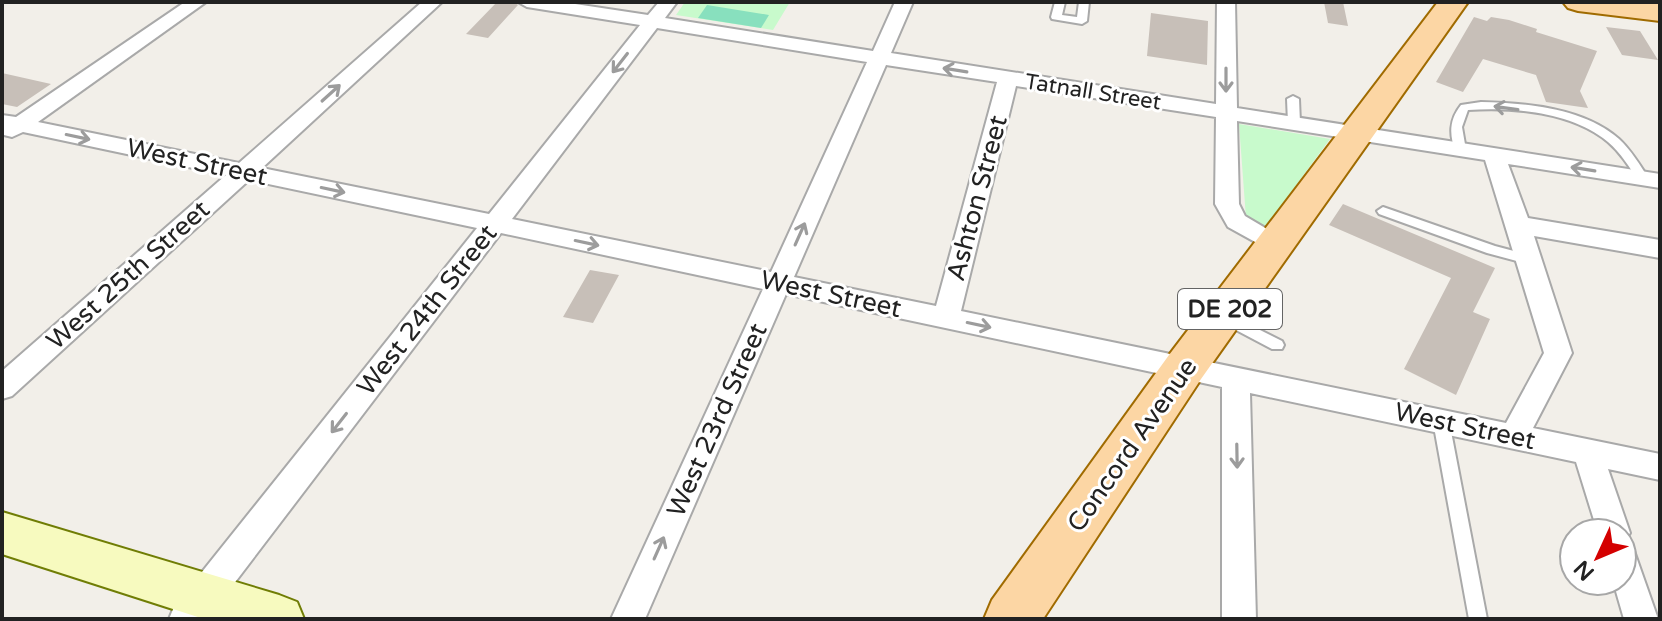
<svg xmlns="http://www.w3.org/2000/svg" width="1662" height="621" viewBox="0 0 1662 621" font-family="'Varela Round',sans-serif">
<rect width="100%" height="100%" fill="#f2efe9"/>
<path fill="#c8facc" d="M685,2H790L773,30L676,15Z
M1239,124L1330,139L1263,230L1246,218Z"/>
<path fill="#88e0be" d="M707,5L769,15L761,28L698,18Z"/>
<path fill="#c7bfb8" d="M497,2H515L518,5L488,38L466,34Z
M1324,2H1343L1348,26L1328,23Z
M1151,13L1208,21L1207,65L1147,56Z
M1474,17L1487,21L1491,17L1509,20L1537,29L1536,32L1597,51L1580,91L1588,108L1546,102L1536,75L1483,59L1463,92L1436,82Z
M1606,27L1640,31L1658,60L1622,55Z
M2,73L51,84L17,107L2,104Z
M1343,204L1495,268L1473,312L1490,319L1456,395L1404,369L1451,278L1329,225Z
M590,270L619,275L593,323L563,317Z"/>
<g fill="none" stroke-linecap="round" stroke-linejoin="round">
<g stroke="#a9a9a9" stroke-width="4">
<path id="lane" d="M1055,2H1065L1062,15L1077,17L1079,2H1089L1087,21L1082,24L1052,19L1051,17Z
M1293,96L1299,99L1300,123L1294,126L1288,123L1287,99Z
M1481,102C1526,103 1584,108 1619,139C1631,150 1640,165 1649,179L1643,183L1639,182C1630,168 1621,153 1608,142C1572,112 1513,107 1468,110L1462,127L1466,150L1460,154L1456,153C1449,135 1449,120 1461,105Z
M1383,207L1495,246L1533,256L1535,259L1528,264L1487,253L1379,214L1377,211Z
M1224,312L1282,341L1284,345L1282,349H1272L1219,321L1217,317Z
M1441,415L1446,416L1449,421L1487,619H1469L1433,421L1436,416Z"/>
</g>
<g stroke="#a9a9a9" stroke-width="4">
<path id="street" d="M185,2H206L38,122L239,163L422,2H442L262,168L489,214L640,25L527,7L518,2H562L648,15L659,2H677L665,18L873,51L895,2H913L891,53L1216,104L1217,2H1235L1237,108L1660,174V188L1508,164L1528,218L1660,240V258L1534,236L1572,353L1533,428L1660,454V480L1608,469L1630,533L1622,544L1633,548L1658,619H1624L1613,581H1622V533H1598L1576,462L1250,393L1256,619H1222V387L786,294L645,619H611L763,289L501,233L207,619H169L174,607L477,228L249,180L12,396L2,399V371L226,175L23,132L12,137L4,135L2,115L16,117ZM657,28L867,62L771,272L512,219ZM886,65L997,82L936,306L794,277ZM1016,86L1216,117L1215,204L1228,227L1275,253L1284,251L1287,245L1284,239L1245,216L1239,204L1237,121L1485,160L1544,353L1506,423L961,311Z"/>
</g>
<g stroke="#707d05" stroke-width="4">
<path id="secondary" d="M2,512L279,595L297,602L304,619H204L2,554Z"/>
</g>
<g stroke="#a06b00" stroke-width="4">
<path id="primary" d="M1438,2H1468L1201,379L1043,619H984L992,600L1169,355Z
M1563,2L1660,3V21L1578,11L1568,8Z"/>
</g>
<use href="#lane" fill="#fff" fill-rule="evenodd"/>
<use href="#street" fill="#fff" fill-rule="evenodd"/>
<use href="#secondary" fill="#f7fabf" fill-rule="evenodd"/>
<use href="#primary" fill="#fcd6a4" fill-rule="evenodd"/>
</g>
<defs><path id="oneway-shaft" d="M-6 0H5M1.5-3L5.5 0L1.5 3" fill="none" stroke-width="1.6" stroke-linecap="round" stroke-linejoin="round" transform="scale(2)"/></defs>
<g stroke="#9c9c9c">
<use href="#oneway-shaft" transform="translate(620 63) rotate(128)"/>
<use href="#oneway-shaft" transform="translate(955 70) rotate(-171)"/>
<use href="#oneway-shaft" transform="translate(1226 80) rotate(90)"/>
<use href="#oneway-shaft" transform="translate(331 93) rotate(-42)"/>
<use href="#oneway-shaft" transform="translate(1506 108) rotate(-172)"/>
<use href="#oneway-shaft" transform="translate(78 137) rotate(12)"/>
<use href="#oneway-shaft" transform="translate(1583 169) rotate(-171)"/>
<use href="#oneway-shaft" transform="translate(333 190) rotate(12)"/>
<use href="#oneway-shaft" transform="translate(800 234) rotate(-66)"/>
<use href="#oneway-shaft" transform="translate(587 243) rotate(12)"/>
<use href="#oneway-shaft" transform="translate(979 325) rotate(12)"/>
<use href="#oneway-shaft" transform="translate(339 423) rotate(128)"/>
<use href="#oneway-shaft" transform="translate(1237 456) rotate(89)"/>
<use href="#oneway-shaft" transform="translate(659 548) rotate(-66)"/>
</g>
<g text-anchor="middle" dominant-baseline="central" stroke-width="6" stroke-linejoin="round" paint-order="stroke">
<g font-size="22" fill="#222" stroke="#fff">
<text transform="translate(1093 92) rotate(9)">Tatnall Street</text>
</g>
<rect fill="#fff" stroke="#646464" stroke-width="2" x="1178" y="289" width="104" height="40" rx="6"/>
<g font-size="24" font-weight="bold" fill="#222">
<text x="1230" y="309">DE 202</text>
</g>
<g font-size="26" fill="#222" stroke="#fff">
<text transform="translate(197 162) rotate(12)">West Street</text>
<text transform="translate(977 198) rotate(-75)">Ashton Street</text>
<text transform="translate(128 275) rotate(-42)">West 25th Street</text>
<text transform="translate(831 294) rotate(12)">West Street</text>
<text transform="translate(427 310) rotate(-52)">West 24th Street</text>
<text transform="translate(717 420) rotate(-66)">West 23rd Street</text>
<text transform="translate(1465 426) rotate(12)">West Street</text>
<text transform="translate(1132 445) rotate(-55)">Concord Avenue</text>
</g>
</g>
<rect width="1662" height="621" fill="none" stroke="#222222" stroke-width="8"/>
<g transform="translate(1598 557) rotate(226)"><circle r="38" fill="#ffffff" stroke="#a7a7a7" stroke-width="2"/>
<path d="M0-6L14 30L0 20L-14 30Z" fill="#d40000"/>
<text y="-12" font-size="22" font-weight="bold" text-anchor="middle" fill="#222222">N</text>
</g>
</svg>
